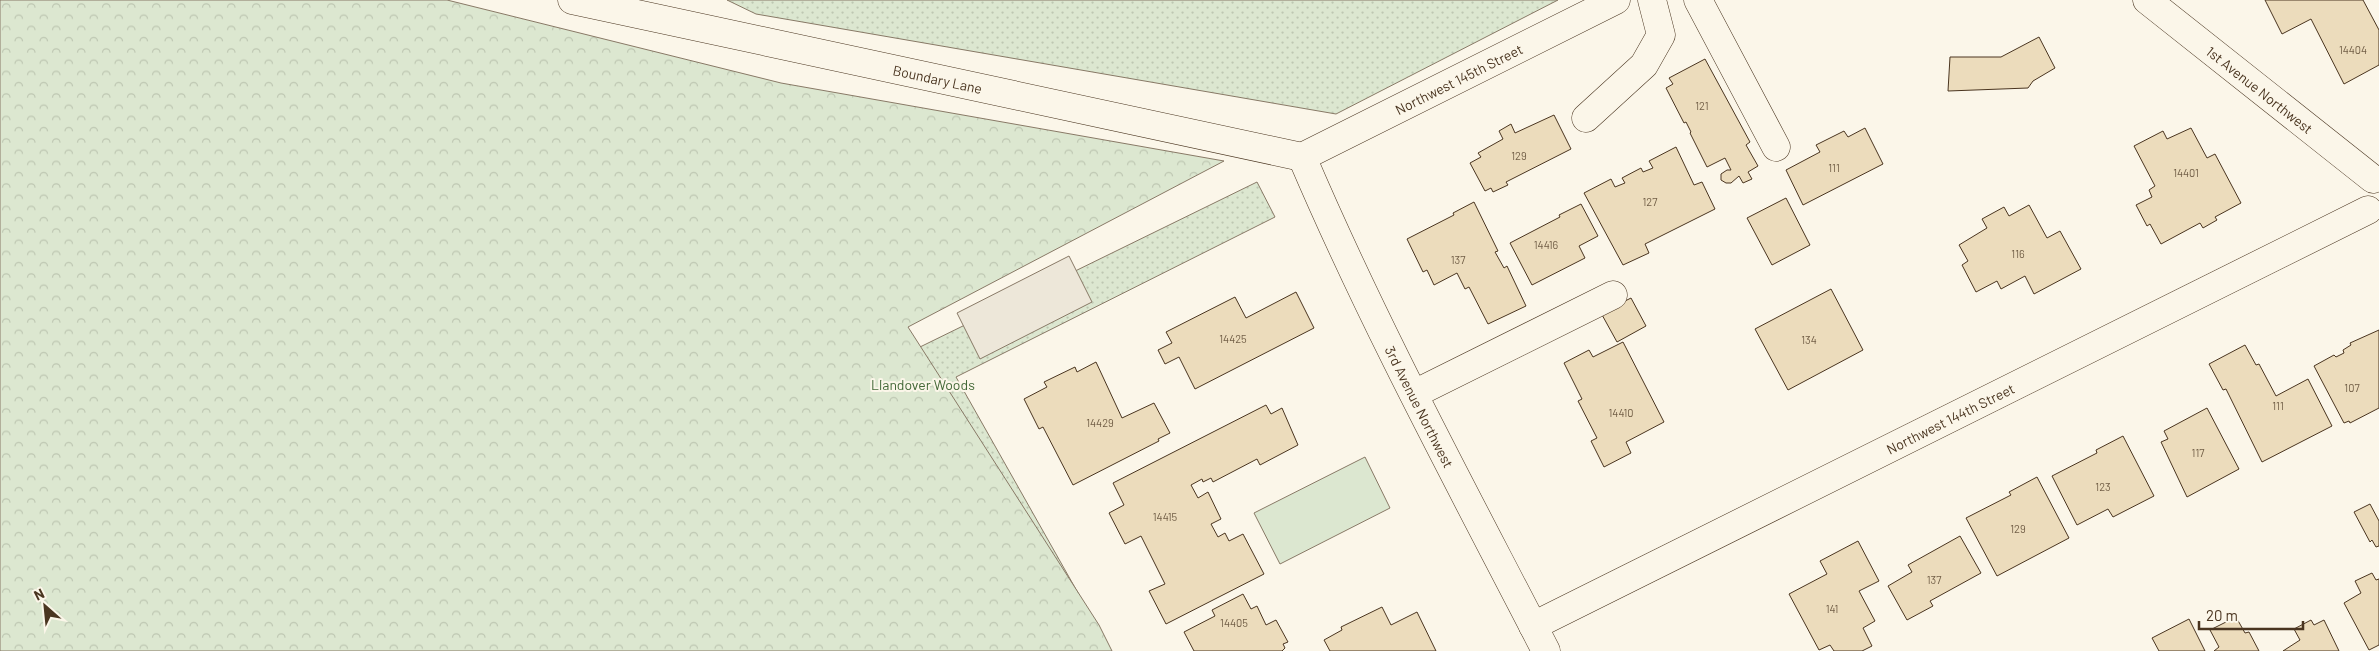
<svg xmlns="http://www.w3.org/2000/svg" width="2379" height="651" viewBox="0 0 2379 651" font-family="Barlow,sans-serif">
<defs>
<pattern id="grass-dots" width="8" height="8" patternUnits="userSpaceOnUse" patternTransform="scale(1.25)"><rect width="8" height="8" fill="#dce7d0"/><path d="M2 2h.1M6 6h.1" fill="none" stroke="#bec7b2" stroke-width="1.8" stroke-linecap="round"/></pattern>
<pattern id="forest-crowns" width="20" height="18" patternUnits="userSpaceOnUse" patternTransform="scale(1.25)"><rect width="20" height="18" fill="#dce7d0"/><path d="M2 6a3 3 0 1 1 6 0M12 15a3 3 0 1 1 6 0" fill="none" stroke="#bec7b2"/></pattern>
</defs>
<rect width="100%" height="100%" fill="#fbf6e9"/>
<path fill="url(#grass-dots)" stroke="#887966" d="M727,0H1558L1336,114L756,14Z
M1257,182L1275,217L956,377L1082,600L873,370Z"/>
<path fill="url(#forest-crowns)" stroke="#887966" d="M0,0H447L781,83L1224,161L908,327L1099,625L1112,651H0Z"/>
<path fill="#dce7d0" stroke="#887966" d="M1365,457L1390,508L1280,564L1254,513Z"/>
<path fill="#ede7d9" stroke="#887966" d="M1069,256L1092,302L980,359L957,313Z"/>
<path fill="#ecdcbc" stroke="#4a3520" d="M2265,0H2363L2379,30V65L2344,84L2311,19L2282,34Z
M2039,37L2055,68L2033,81L2028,88L1948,91L1950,57H2001Z
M1705,59L1750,142L1746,145L1758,166L1748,172L1752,179L1743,183L1739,176L1731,183H1726L1721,180V174L1727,170H1731L1725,158L1707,167L1690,133L1691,132L1686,122L1684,123L1666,88L1673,84L1669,78Z
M1554,115L1571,149L1506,182L1508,185L1493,192L1491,188L1485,191L1470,163L1481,157L1478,153L1503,139L1499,131L1511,124L1515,133Z
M1865,128L1883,164L1803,205L1786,170L1820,152L1816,145L1844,131L1848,137Z
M2191,128L2207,158L2215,154L2241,203L2215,217L2217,220L2203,228L2200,223L2161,244L2150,224L2147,226L2136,205L2152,197L2149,190L2155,186L2134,146L2163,131L2167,139Z
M1676,147L1694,185L1702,182L1715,209L1645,244L1649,253L1623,265L1584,193L1611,179L1615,187L1625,183L1622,178L1641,168L1643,172L1653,168L1649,161Z
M1786,198L1810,245L1772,265L1747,218Z
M1474,202L1498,251L1495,252L1504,268L1507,266L1526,306L1488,324L1469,287L1465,289L1457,273L1434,285L1427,270L1423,272L1407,239L1454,215L1453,213Z
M1581,204L1598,236L1579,246L1585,258L1532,285L1510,243L1560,217L1559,215Z
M2029,205L2047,238L2060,231L2081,269L2034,294L2025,276L2001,289L1997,281L1976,292L1962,265L1968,261L1959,245L1987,228L1982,219L2004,207L2009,216Z
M1831,289L1863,350L1788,390L1755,329Z
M1296,292L1314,328L1195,389L1179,357L1165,364L1158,350L1172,343L1166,332L1235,297L1246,318Z
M1631,298L1646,326L1617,342L1601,313Z
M2379,330V408L2350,423L2349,421L2344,423L2314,366L2334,355L2336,357L2344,353L2343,350L2351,345L2350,343Z
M1623,342L1664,422L1626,442L1631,453L1604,467L1591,441L1597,438L1578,401L1582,399L1564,363L1589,350L1593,357Z
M2245,345L2256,365L2259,364L2276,396L2308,379L2332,426L2262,462L2226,389L2223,390L2209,364Z
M1096,362L1122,418L1154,403L1170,433L1158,439L1159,441L1073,485L1043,427L1039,429L1024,399L1047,387L1044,382L1075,367L1077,372Z
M1266,405L1271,414L1282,408L1298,445L1260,465L1257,459L1213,482L1211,478L1203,482L1202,479L1191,485L1198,498L1208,492L1221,519L1211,524L1218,537L1225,533L1229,541L1243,534L1264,574L1166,624L1149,591L1165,584L1141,536L1125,544L1109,513L1124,505L1113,483Z
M2207,408L2239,469L2187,497L2161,442L2168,439L2164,431Z
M2123,436L2154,496L2113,517L2108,509L2077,525L2052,476L2097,453L2096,450Z
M2037,477L2069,538L1997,576L1966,518L2011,495L2009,492Z
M2370,504L2379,521V546L2376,547L2372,540L2370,542L2354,512Z
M1960,536L1981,573L1930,601L1933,606L1907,620L1888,586L1912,572L1908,565Z
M1858,541L1879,581L1859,591L1875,621L1863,628L1872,646L1862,651H1834L1830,645L1819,650L1789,594L1827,574L1820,561Z
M2372,573L2376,580L2379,579V645L2369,650L2344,603L2361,593L2355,581Z
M1243,594L1251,609L1257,606L1266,625L1276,620L1288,642L1283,644L1285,648L1282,651H1194L1184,632L1215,616L1212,610Z
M1382,607L1391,625L1417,612L1436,651H1330L1324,640L1342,630L1341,627Z
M2236,617L2245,633L2249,632L2259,651H2214L2219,647L2210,630Z
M2189,619L2205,651H2159L2152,638Z
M2311,620L2314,625L2324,620L2339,651H2283L2300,640L2294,629Z"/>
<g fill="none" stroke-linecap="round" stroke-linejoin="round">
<g stroke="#4a3520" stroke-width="29">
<g id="minor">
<path id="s1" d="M572,0L1302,157"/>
<path d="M1698,0L1776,147"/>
<path id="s2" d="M2147,0L2373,179"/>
<path d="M1586,118L1644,65L1661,35L1652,0"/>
<path id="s3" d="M1302,157C1374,326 1462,488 1546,651"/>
<path id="s4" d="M1302,157L1616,0"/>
<path d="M1414,394L1613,295"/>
<path id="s5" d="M1533,626L2368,210"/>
</g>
</g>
<use href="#minor" stroke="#fbf6e9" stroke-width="28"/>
</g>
<g text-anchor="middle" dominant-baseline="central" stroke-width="4" stroke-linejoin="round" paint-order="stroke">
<g font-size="11" fill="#725f47">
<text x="2353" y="49">14404</text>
<text x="1702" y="105">121</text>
<text x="1519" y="155">129</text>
<text x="1834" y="167">111</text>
<text x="2186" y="172">14401</text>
<text x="1650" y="201">127</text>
<text x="1546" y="244">14416</text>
<text x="2018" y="253">116</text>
<text x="1458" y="259">137</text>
<text x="1233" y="338">14425</text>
<text x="1809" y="339">134</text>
<text x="2352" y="387">107</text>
<text x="2278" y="405">111</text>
<text x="1621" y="412">14410</text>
<text x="1100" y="422">14429</text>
<text x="2198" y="452">117</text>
<text x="2103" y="486">123</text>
<text x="1165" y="516">14415</text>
<text x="2018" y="528">129</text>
<text x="1934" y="579">137</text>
<text x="1832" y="608">141</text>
<text x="1234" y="622">14405</text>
</g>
<g font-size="14" fill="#4a3520" stroke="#fbf6e9">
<text stroke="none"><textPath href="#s1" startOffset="374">Boundary Lane</textPath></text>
<text stroke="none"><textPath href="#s4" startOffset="175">Northwest 145th Street</textPath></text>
<text stroke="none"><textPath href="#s2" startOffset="144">1st Avenue Northwest</textPath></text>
<text stroke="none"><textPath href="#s3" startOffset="276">3rd Avenue Northwest</textPath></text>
<text stroke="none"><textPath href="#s5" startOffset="466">Northwest 144th Street</textPath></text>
</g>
<g font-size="14" fill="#436837" stroke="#fbf6e9">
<text x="923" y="384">Llandover Woods</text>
</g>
</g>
<g transform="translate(45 606) rotate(333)" stroke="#fbf6e9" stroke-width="4" paint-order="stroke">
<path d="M0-4L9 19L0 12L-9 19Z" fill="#4a3520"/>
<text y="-8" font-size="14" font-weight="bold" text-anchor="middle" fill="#4a3520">N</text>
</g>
<path d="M2199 621v8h104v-8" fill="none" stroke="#4a3520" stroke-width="2.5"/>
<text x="2206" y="621" font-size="15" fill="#4a3520" stroke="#fbf6e9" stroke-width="4" paint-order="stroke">20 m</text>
</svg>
